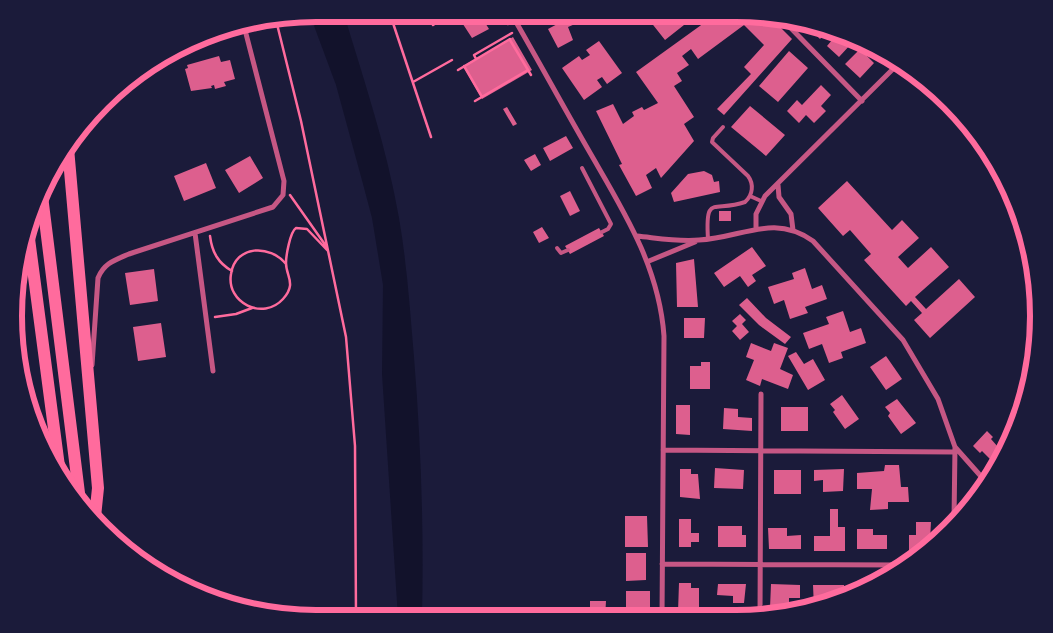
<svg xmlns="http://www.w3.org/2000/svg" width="1053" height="633" viewBox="0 0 1053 633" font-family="Ubuntu,sans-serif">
<rect width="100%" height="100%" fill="#1b1b3a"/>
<path fill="#12122b" d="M344,14C364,81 387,148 399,218C407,264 410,311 414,357C421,444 424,530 422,617H398L382,374L383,285L372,218L363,184L336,85L310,15Z"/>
<path fill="#dd5f8e" d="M457,15H494L484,21L489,29L472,38Z
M560,15H579L572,19L575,24L568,27L573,40L558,48L548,29L563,21Z
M646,16H677L684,25L665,40Z
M699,16H769L792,39L724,115L717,109L751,74L744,67L764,45L744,25L698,59L691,49L682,56L689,65L677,73L682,81L674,86L694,117L684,124L694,141L661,178L656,168L646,175L652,188L636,196L619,165L622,164L596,111L613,104L623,124L634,116L632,112L642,107L644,110L658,103L636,72L704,23Z
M808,25L828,30L820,39L807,26Z
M219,30L222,39L206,43L205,39L201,40Z
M838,33L851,44L839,57L827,46Z
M513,37L532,70L482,99L463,66Z
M599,41L622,73L607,84L602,77L597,80L602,87L584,100L562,68L579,56L582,60L590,55L586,50Z
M859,41L867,47L862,51L874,63L860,78L845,64L860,49L855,45Z
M789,51L808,68L778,102L759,86Z
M219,56L221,62L230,60L235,79L224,82L226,86L215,89L214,85L211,86L212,88L191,91L185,69L188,68L187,65Z
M821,85L831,95L821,106L826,111L814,123L806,115L799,123L787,111L797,100L802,105Z
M750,106L785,135L766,156L731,127Z
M507,107L517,124L513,126L503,109Z
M566,136L573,148L550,161L543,148Z
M535,154L541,165L531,171L524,160Z
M250,156L263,178L239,193L225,170Z
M206,163L216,188L184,201L174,176Z
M704,171L712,175L714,182L719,181L720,192L674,202L671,193L688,174Z
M847,181L892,230L902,220L919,238L898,257L908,268L931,247L949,267L915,297L926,309L959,279L975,297L930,338L914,320L922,313L911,301L906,306L864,260L871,254L850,230L843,236L818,208Z
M570,191L580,211L570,216L560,196Z
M719,211H731V221H719Z
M542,227L549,238L539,243L533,232Z
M599,228L604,236L570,254L565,246Z
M752,247L766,266L752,275L756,281L748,287L740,276L724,287L714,273Z
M694,259L698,307H677L676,263Z
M805,268L812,289L822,285L827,299L805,307L808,313L790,319L784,300L774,304L768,287L794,279L792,273Z
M154,269L158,301L130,305L125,273Z
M747,298L766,318L791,337L785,344L759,325L739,305Z
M843,311L850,332L861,328L866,343L841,352L843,358L829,363L822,344L809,349L803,333L829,324L826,317Z
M740,314L746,320L742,324L749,332L740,340L732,331L737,326L732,321Z
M684,318H705L704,338H684Z
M161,323L166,357L138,361L133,327Z
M751,343L771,351L774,343L788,348L780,369L793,375L788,389L762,379L760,386L746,380L754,360L746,357Z
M796,352L804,364L813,359L825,380L808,390L788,356Z
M886,356L902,379L886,390L870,367Z
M701,362H710V389H690V366H701Z
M842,395L859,419L845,429L833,412L835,410L830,404Z
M897,399L916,423L901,434L888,416L890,413L885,407Z
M676,405H690V435L676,434Z
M781,407H808V431H781Z
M724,408L738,409V417L752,418V431L723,429Z
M987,431L993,437L991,439L998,447L1008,438L997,460L993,462L982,451L980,453L973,446Z
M885,465H899L901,487H908L909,502H888V509L870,510L872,489H857V473L884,471Z
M715,468L744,470L743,489L714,488Z
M680,469H691V474H698L700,499L680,497Z
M844,469L843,491L823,492V480L814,481V470Z
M774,470H801V494H774Z
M830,509H838V527H845V551H814V536H830Z
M625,516H647L648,547H625Z
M679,519H691V533H699V542H691V547H679Z
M916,522H931L930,541L920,551H909V535H916Z
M718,526H742V535H746V547H718Z
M768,528H787V536L801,535V549H769Z
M857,529H873V535H887V549H857Z
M626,553H646V580L626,581Z
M679,583H691V588H699V610L678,612Z
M718,584H746L744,603H733V596L717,595Z
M771,584L800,585V598H789V608H770Z
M813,585H844L845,597L814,608Z
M857,585H873L857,592Z
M626,591H650V618H626Z
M590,601H606L605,618H590Z"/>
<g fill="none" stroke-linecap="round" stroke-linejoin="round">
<path stroke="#ff6b9d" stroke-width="2.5" d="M390,14L431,137
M496,15L500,22L508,24
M276,20L301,121L346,337L355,446L356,617
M433,25L438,22
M510,40L531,75
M476,59L474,55L512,33
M464,66L482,97
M458,70L510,39
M413,82L452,60
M475,101L528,70
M290,195L326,246
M210,236C212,252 218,263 232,271
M286,264C270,244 235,245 231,274C226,303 263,321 283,299C297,283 286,277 286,263C286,256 290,232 296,228L307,229L328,251
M215,317L236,314L252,308"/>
<path stroke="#c65784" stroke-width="4" d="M582,168L611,224L608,229L602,232
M750,196L761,201
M708,239C705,193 714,213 745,202C753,195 754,184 748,176L712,142L713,138L723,127
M557,248L561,253L568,250"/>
<path stroke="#c65784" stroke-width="5" d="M512,15C538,60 563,106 589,151C623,210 659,266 664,336L662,618
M780,17L862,101
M778,185L779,197L791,214L793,230
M756,228V214L765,196L899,63
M195,233L213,371
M637,236C657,238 678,242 699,240C742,238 773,213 813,241L903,340L938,399L955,447L954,520
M649,261L695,242
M92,365L98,278C104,263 115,260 129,254L273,207L283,195L284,181L244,26
M955,447L986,482
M663,450L955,452
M662,564L904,565
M760,618L761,394"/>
<path stroke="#ff6b9d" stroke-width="12" d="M68,148L98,488L95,517
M42,196L80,501
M28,231L60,474
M22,369L31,417"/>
</g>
<path d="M0 0H1053V633H0ZM316 22H736A294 294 0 0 1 1030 316V316A294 294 0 0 1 736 610H316A294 294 0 0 1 22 316V316A294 294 0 0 1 316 22Z" fill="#1b1b3a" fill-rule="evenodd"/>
<path fill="none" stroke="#ff6b9d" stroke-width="6" d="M316 22H736A294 294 0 0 1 1030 316V316A294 294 0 0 1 736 610H316A294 294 0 0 1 22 316V316A294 294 0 0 1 316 22Z"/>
</svg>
